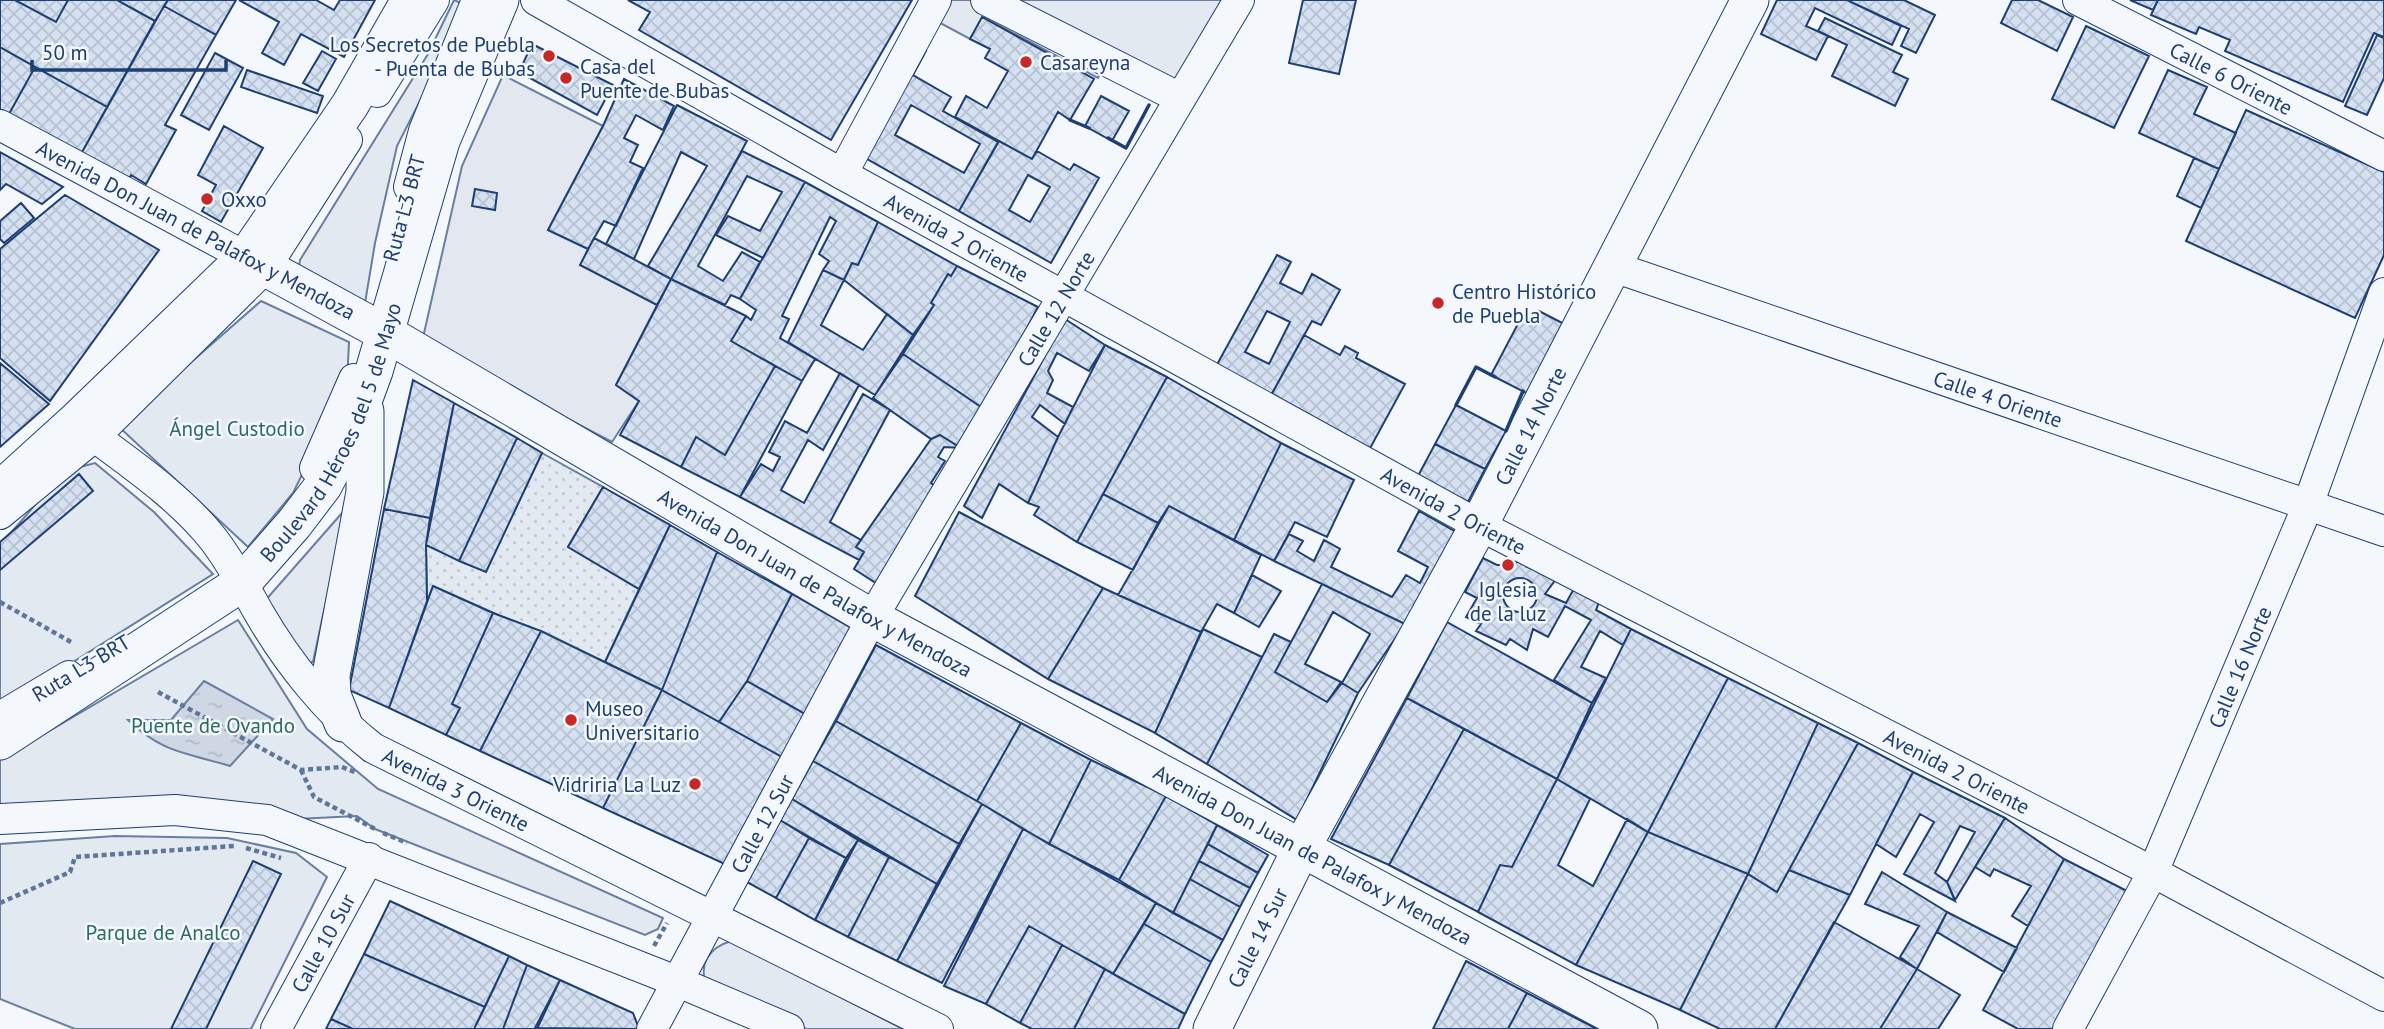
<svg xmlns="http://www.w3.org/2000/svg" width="2384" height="1029" viewBox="0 0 2384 1029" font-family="'PT Sans',sans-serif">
<defs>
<pattern id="grass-dots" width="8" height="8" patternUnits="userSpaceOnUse" patternTransform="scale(1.75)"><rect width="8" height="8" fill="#e3e9f0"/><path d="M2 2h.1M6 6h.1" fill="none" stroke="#c2c9d1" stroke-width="1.8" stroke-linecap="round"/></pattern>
<pattern id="water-ripples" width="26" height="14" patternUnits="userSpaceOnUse" patternTransform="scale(1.75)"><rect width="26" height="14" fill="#cfd7e4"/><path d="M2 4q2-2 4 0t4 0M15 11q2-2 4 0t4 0" fill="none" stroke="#b1bac7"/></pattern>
<pattern id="building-cross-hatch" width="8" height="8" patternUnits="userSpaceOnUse" patternTransform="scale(1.75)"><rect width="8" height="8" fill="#d5e0f0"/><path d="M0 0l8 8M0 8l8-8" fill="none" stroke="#b6c1d1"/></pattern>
</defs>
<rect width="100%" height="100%" fill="#f4f7fb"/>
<path fill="url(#grass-dots)" stroke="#687fa3" stroke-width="2" d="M542,453L603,487L568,547L639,589L605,662L433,586L427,601L426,545L486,571Z"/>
<path fill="#e3e9f0" stroke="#687fa3" stroke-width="2" d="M454,0L468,6L397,146L375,243L365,303L298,271L300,260L428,54Z
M938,0H1232L1172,110L1101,72L1098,78L983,17L970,39L929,17Z
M261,301L349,342L347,383L293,493L248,547L118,426Z
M95,463L154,512L213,574L0,708V545L65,471Z
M342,513V526L313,662L305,663L263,603Z
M238,620L307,729L378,789L663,918L658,929L645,935L375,829L357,816L296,819L0,814V760Z
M115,836L227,838L296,853L327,877L251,1029H75L0,999V844Z
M731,941L903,1029H806L707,987C698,965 708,948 731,941Z"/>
<path fill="#e3e8f0" stroke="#687fa3" stroke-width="2" d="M503,75L603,126L548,230L588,249L581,265L657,305L616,385L639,401L612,442L422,342L462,166Z"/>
<path fill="url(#water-ripples)" stroke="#687fa3" stroke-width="2" d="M204,681L273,719L230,766C185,752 164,754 128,720H171Z"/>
<path fill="url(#building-cross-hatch)" stroke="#1d3f73" stroke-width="2" fill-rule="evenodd" d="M0,0H15L56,22L68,0H117L155,21L107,107L0,47Z
M15,0H68L56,22Z
M117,0H168L155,21Z
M168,0H236L216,35L164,6Z
M239,0H316L334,10L340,0H375L344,57L301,34L284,65L262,53L279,22Z
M628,0H912L831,140L639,30L650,12Z
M1303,0H1356L1339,74L1289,63Z
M1777,0H1847L1901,26L1892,45L1815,8L1806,26L1828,36L1816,60L1761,34Z
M1847,0H1904L1935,15L1916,53L1901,46L1909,29Z
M2012,0H2038L2073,17L2057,51L2001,23Z
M2130,0H2158L2153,10Z
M2158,0H2384V37L2374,33L2343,102L2225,51L2230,40L2199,27L2196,34L2151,15Z
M164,6L216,35L165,125L176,130L146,184L131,175L128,180L81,154Z
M982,17L1094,79L1070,120L1058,112L1032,159L955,117L966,96L987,108L1008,71L985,58L990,49L970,39Z
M1825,18L1902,55L1893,72L1908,79L1895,106L1832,76L1847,45L1818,31Z
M2086,26L2149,56L2114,128L2052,99Z
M2377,35L2384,38V78L2367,115L2345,106Z
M907,40L926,51L913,75L951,97L943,111L998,142L959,211L846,147ZM911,105L980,144L964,173L895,135Z
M532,44L613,85L597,115L519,72Z
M0,47L35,67L9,114L0,109Z
M322,51L336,59L318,91L303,83Z
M215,53L243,68L209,130L181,115Z
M35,67L107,107L81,154L9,114Z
M247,70L323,96L317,113L241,87Z
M2168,70L2207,87L2194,114L2236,133L2219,169L2139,133Z
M624,79L674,106L663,130L636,115L624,138L638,145L630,162L643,168L616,226L604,221L588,249L548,230L603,126Z
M1101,96L1129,111L1112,141L1085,126Z
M677,105L747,141L671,279L648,266L707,166L681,152L634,259L606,244Z
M2246,110L2384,172V255L2355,318L2186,241Z
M224,126L263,148L221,222L202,211L216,185L198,175Z
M999,141L1032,159L1037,151L1070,170L1074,164L1099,178L1051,263L959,211ZM1028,175L1050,187L1030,222L1009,210Z
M742,151L805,182L763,258L716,235L728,216L760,231L782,192L747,176L698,266L723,281L742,252L760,262L740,299L731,295L725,305L671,279Z
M0,152L63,187L42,204L6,184L0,190Z
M2194,158L2219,169L2201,208L2177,196Z
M805,182L878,222L858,265L852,263L844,280L823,270L829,261L819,254L836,221L830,217L782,316L789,319L780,338L815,359L802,381L731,341L746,316L751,320L756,310L740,299Z
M475,189L497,193L495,210L472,206Z
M65,195L159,250L50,401L0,358V249Z
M21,203L34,218L4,243L0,239V221Z
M878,222L957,266L951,276L948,274L931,303L934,305L913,335L844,280L852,263L858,265Z
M594,238L671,279L657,305L580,265Z
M1277,255L1291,262L1280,283L1302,294L1312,274L1340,290L1321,325L1312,321L1269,399L1214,370ZM1267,311L1290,322L1269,364L1245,352Z
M957,266L1038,307L984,409L903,354L934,305L931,303L948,274L951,276Z
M823,270L844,280L821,325L863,350L887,314L913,335L875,395L788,342Z
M671,279L746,316L731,341L775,366L725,455L696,437L681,467L620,435L639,401L616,385Z
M1539,311L1568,326L1532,396L1491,375L1521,318L1532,324Z
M1065,319L1105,345L1089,371L1057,353L1048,371L1053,380L1047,393L1073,407L1065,424L1040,405L1032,417L1058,437L1028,503L999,484L982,518L964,506Z
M1304,335L1340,355L1345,346L1358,353L1356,358L1405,384L1368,452L1269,399Z
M1105,345L1167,377L1077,542L1034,515L1039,507L1028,503L1058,437Z
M903,354L984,409L961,448L940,435L931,439L873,398Z
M0,363L49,404L0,447Z
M775,366L802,381L740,497L681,467L696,437L725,455Z
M840,373L859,385L823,450L808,440L781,490L804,503L863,394L890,410L830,522L861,540L856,547L864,552L859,560L740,497L761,464L773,471L780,457L769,452L785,421L807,433Z
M1167,377L1281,443L1234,540L1169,506L1158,523L1103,494Z
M413,380L454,403L430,518L384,509Z
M454,403L517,438L459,561L426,545Z
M1456,405L1506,431L1485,469L1435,444Z
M940,435L961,448L944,447L938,457L945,461L931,483L940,489L879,585L854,569L864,552L856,547L931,439Z
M517,438L542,453L486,572L459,561Z
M1281,443L1354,480L1327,537L1295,522L1274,561L1234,540Z
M1435,444L1485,469L1468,502L1418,476Z
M79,474L93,491L0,570V542Z
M603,487L670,525L639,589L568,547Z
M1103,494L1158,523L1133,570L1077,542Z
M1169,506L1261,555L1234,613L1217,604L1201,632L1118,595Z
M384,509L430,518L426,545L427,601L389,708L349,690Z
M1419,511L1456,532L1405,624L1274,561L1289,534L1303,541L1297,551L1314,561L1324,540L1340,549L1331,567L1392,597L1406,575L1420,583L1428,567L1398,551Z
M959,512L1103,588L1048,679L915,596Z
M670,525L717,552L662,690L605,662Z
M717,552L792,594L747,681L719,722L662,690Z
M1535,556L1527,567L1559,575L1545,594L1566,603L1576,585L1602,595L1596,610L1631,629L1623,645L1600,631L1581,667L1606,678L1592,703L1554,680L1591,620L1565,606L1548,637L1533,629L1527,650L1510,639L1506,645L1476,631L1481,624L1466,617L1477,598L1465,592L1483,558L1497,565H1508Z
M1252,575L1281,591L1259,627L1234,613Z
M1503 595a17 17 0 1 1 34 0a17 17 0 1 1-34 0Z
M1322,584L1405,624L1358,693L1342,683L1370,634L1333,612L1305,664L1341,682L1327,702L1275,672Z
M433,586L493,613L452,704L460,708L446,735L389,708Z
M1103,588L1201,632L1155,733L1048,679Z
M792,594L860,633L814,719L747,681Z
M493,613L541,631L480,751L446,735L460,708L452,704Z
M1447,622L1592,703L1557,779L1407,698Z
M1203,629L1262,657L1207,764L1155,733Z
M1631,629L1728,678L1648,832L1557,779Z
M541,631L662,690L603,808L480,751Z
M1274,634L1291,642L1275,672L1327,702L1342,683L1358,693L1297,820L1207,764Z
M876,645L1021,723L977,801L836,721Z
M1728,678L1818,723L1748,874L1648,832Z
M747,681L814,719L789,761L719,722Z
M662,690L789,761L729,866L603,808Z
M1407,698L1464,729L1389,865L1331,839Z
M836,721L982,804L959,844L813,761Z
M1021,723L1091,760L1049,844L977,801Z
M1818,723L1858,743L1777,892L1748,874Z
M1464,729L1557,779L1512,867L1500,865L1478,912L1389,865Z
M1858,743L1913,772L1850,895L1789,870Z
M1091,760L1166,796L1119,880L1049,844Z
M813,761L959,844L937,884L792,799Z
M1913,772L2005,818L1955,900L1947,882L1975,832L1960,826L1935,873L1947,882L1955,901L1904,874L1934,822L1920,814L1896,857L1876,844Z
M1557,779L1590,799L1558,865L1593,886L1627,819L1648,832L1576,965L1478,912L1500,865L1512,867Z
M1166,796L1217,825L1173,913L1119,880Z
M792,799L858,840L846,858L780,820Z
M982,804L1023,829L942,983L897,961Z
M2005,818L2064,859L2028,926L2012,916L2031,886L1994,869L1990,876L1975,867Z
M780,820L809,838L776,898L747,882Z
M1217,825L1268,855L1258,873L1208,844Z
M1023,829L1156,903L1113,974L1029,926L986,1004L944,986Z
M1648,832L1748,874L1680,1010L1576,965Z
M809,838L846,858L815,920L776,898Z
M858,840L889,857L848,937L815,920Z
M1208,844L1258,873L1250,888L1199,861Z
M889,857L937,884L897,961L848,937Z
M2064,859L2127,891L2055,1029H2018L1983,1010Z
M253,861L281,874L206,1029H171Z
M1199,861L1250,888L1240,907L1190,879Z
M1789,870L1850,895L1775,1029H1720L1680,1010L1748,874L1777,892Z
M1882,872L1947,912L1917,969L1900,957L1919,926L1865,904Z
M1190,879L1240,907L1223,940L1173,913Z
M390,901L509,956L485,1007L364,954Z
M1156,903L1223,940L1211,962L1144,924Z
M1947,912L2017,948L2004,972L1937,932Z
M1834,922L1917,969L1880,1029H1775Z
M1144,924L1211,962L1185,1014L1113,974Z
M1029,926L1062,945L1020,1023L986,1004Z
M1062,945L1105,969L1074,1029H1032L1020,1023Z
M364,954L485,1007L474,1029H353L331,1019Z
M509,956L527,965L503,1029H474Z
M1466,961L1527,993L1508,1029H1433Z
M527,965L560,980L537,1029H503Z
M1105,969L1185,1014L1178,1029H1074Z
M1917,969L1960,995L1938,1029H1880Z
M560,980L633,1013L639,1029L535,1028Z
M1527,993L1597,1029H1508Z
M331,1019L353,1029H326Z"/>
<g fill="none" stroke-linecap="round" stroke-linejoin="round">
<g stroke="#1d3f73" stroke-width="32">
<g id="minor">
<path id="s1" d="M536,0L842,174L1479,525L2153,872L2384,996"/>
<path d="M986,0L1180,98"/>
<path id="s2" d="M2078,0L2384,156"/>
<path d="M377,92L434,0"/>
<path d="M0,125L246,257"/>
<path d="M842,174L936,0"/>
<path d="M409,187L424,131L477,0"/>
<path id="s3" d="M1614,267L2384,531"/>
<path id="s4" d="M75,422C122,458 178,494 214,540C232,564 245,588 259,613C288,663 328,713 373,748L938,1029"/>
<path d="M315,468L354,379"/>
<path d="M0,514L94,437L265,268L347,140"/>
<path d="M0,717L69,676"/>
<path d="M0,819L175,810L267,820L676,981L789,1029"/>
<path id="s5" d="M276,1029L369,858"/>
<path id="s6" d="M652,1029L872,618L1239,0"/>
<path id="s7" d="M2068,1029L2153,872L2308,505L2384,293"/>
</g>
</g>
<g stroke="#1d3f73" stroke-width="39">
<g id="major">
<path id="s8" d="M246,257L387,334L872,618L1639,1029"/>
<path d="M0,490L75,422L246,257L350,105L410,0"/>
<path d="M343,723L332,695L331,675L365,492V411"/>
<path id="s9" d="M0,741L243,582L294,524L323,486L352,431L374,371L441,141L500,0"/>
<path id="s10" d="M1212,1029L1302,847L1479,525L1750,0"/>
</g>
</g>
<path stroke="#5e769c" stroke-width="4.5" stroke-dasharray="5 3.5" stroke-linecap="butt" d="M0,602L71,642
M158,692L301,770L342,767L357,773
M301,770L314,797L375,829
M383,833L407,843
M246,848L281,858
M0,903L70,872L75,857L234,846
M654,946L667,923"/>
<use href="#minor" stroke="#f4f7fb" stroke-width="30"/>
<use href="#major" stroke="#f4f7fb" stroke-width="37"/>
<path stroke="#1d3f73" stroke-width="3.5" d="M1070,120L1089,128
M1108,138L1126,148L1149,105
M1456,405L1476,367L1495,377
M1506,431L1523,391"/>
</g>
<g fill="#c62828" stroke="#f4f7fb" stroke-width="2.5">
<circle cx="549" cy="56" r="7"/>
<circle cx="1026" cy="62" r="7"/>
<circle cx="566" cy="78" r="7"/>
<circle cx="207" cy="199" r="7"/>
<circle cx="1438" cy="303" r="7"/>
<circle cx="1508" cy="565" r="7"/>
<circle cx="571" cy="720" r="7"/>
<circle cx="695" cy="784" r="7"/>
</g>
<g text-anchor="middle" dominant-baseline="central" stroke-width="5" stroke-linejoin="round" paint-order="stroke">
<g font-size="21" fill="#1d3f73" stroke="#f4f7fb" text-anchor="start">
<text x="535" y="44" text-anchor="end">Los Secretos de Puebla<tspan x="535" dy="24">- Puenta de Bubas</tspan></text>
<text x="1040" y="62">Casareyna</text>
<text x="580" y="66">Casa del<tspan x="580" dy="24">Puente de Bubas</tspan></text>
<text x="221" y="199">Oxxo</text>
<text x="1452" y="291">Centro Histórico<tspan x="1452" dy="24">de Puebla</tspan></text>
<text x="1508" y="589" text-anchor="middle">Iglesia<tspan x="1508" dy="24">de la luz</tspan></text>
<text x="585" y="708">Museo<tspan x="585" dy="24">Universitario</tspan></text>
<text x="681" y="784" text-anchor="end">Vidriria La Luz</text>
</g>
<g font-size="21" fill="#1d3f73" stroke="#f4f7fb">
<text stroke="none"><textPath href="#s2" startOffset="172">Calle 6 Oriente</textPath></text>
<text transform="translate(404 208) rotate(-75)">Ruta L3 BRT</text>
<text transform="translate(196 230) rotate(28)">Avenida Don Juan de Palafox y Mendoza</text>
<text stroke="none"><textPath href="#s1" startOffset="483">Avenida 2 Oriente</textPath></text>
<text stroke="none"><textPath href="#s6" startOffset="826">Calle 12 Norte</textPath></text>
<text stroke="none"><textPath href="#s3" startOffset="406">Calle 4 Oriente</textPath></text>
<text stroke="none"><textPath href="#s10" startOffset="682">Calle 14 Norte</textPath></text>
<text stroke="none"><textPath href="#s9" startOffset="467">Boulevard Héroes del 5 de Mayo</textPath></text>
<text stroke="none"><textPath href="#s1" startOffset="1050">Avenida 2 Oriente</textPath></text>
<text stroke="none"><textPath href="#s8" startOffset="656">Avenida Don Juan de Palafox y Mendoza</textPath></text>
<text stroke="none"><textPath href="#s7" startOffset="401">Calle 16 Norte</textPath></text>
<text transform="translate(81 668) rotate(-31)">Ruta L3 BRT</text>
<text stroke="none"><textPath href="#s1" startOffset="1617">Avenida 2 Oriente</textPath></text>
<text stroke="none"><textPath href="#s4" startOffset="539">Avenida 3 Oriente</textPath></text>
<text stroke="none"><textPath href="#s6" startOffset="233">Calle 12 Sur</textPath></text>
<text stroke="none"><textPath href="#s8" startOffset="1223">Avenida Don Juan de Palafox y Mendoza</textPath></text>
<text stroke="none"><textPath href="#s10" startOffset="102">Calle 14 Sur</textPath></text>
<text stroke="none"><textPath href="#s5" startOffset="98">Calle 10 Sur</textPath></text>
</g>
<g font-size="21" fill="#2c6c60" stroke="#f4f7fb">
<text x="237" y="428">Ángel Custodio</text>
<text x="213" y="725">Puente de Ovando</text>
<text x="163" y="932">Parque de Analco</text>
</g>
</g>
<path d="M32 60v10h194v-10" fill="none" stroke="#1d3f73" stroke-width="3.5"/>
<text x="42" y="60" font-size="21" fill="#1d3f73" stroke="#f4f7fb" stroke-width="5" paint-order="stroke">50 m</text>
</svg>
